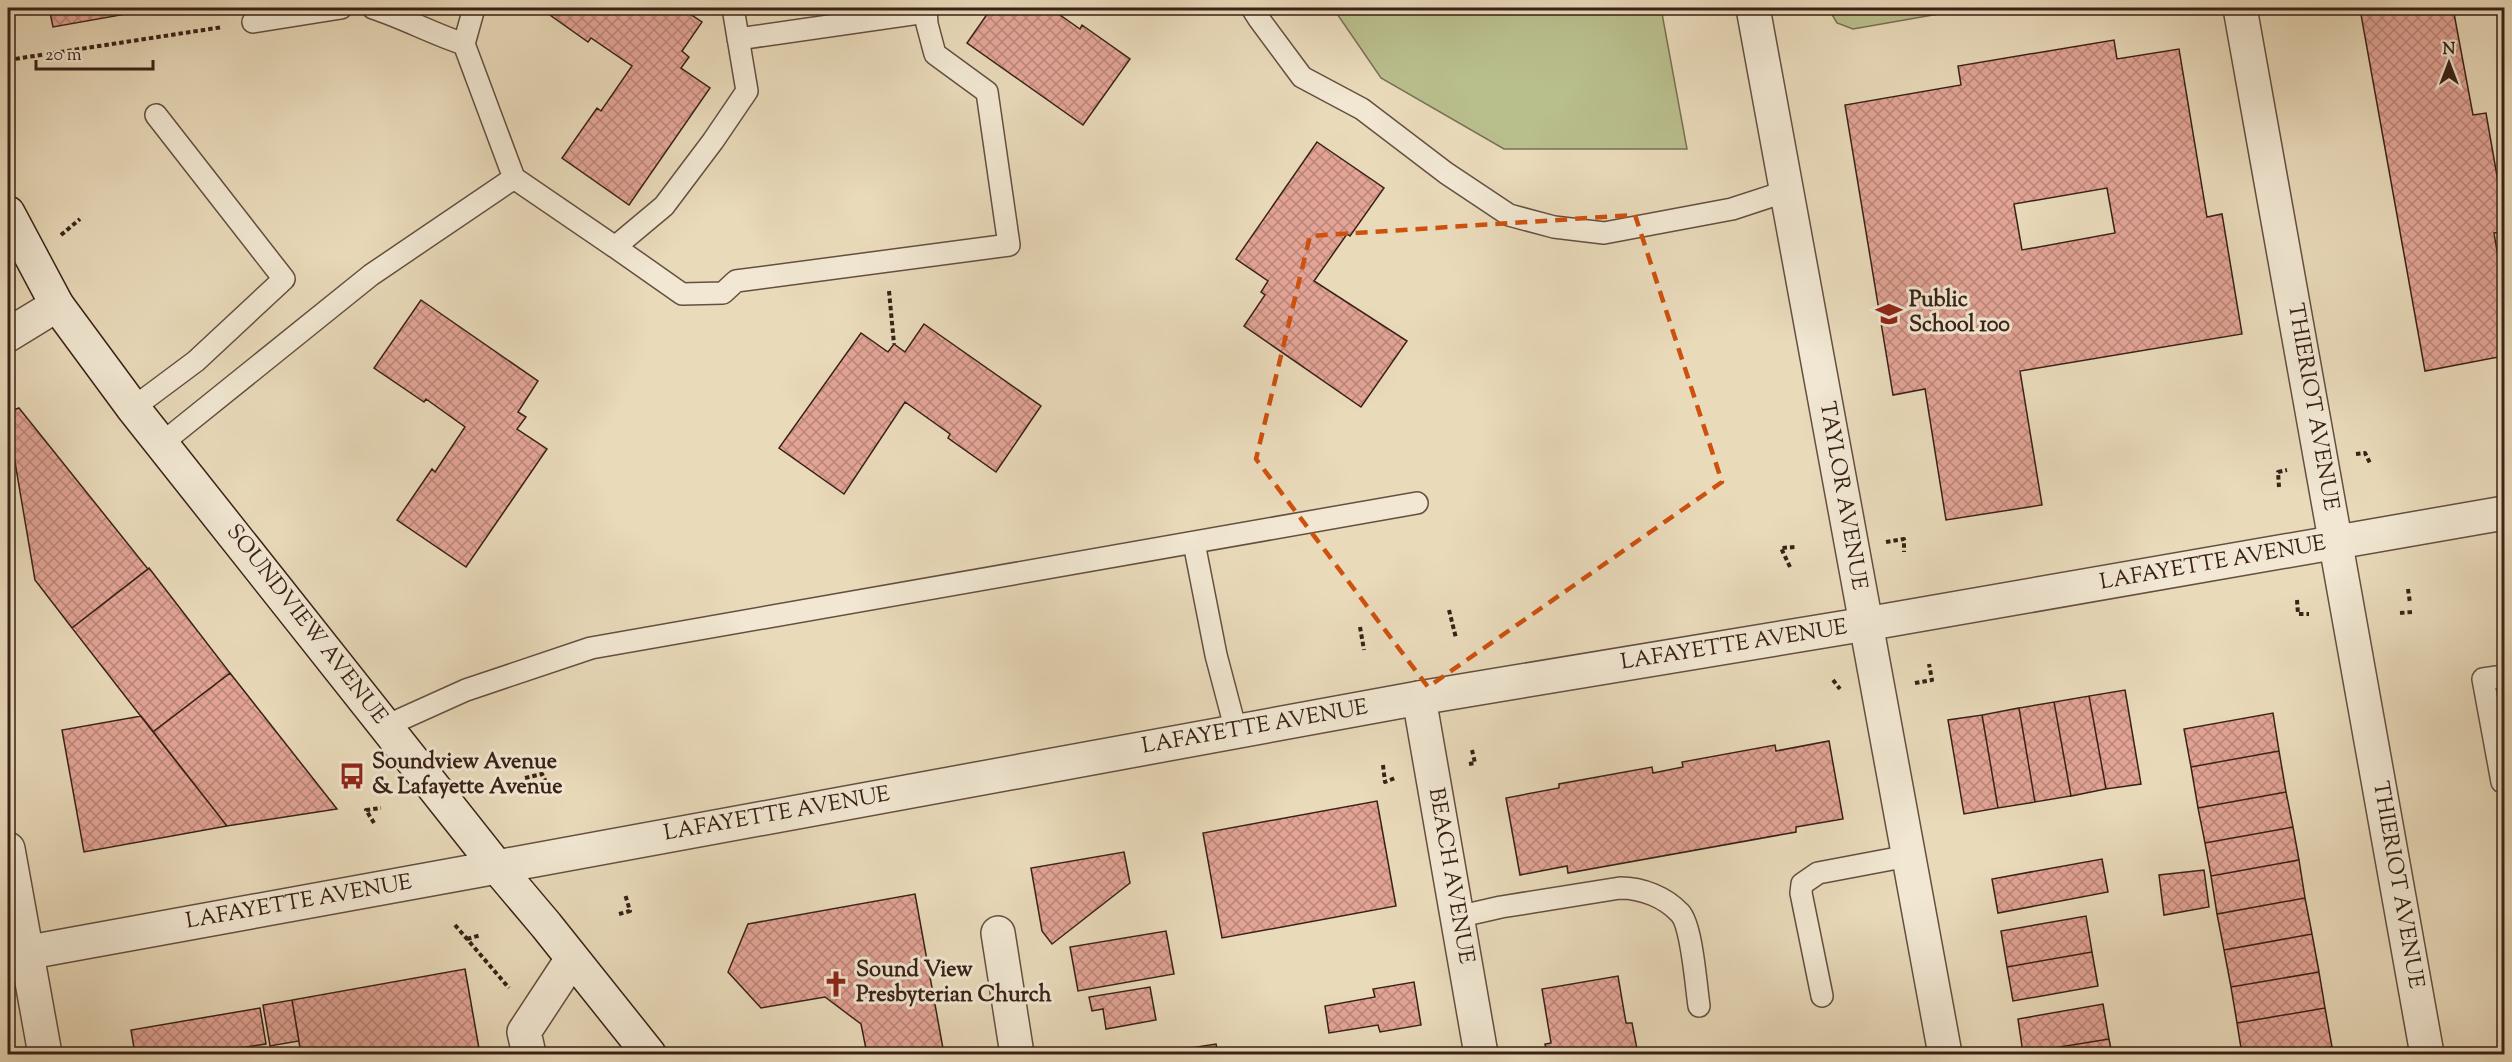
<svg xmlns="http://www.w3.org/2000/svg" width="2512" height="1062" viewBox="0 0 2512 1062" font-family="'Sorts Mill Goudy',serif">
<defs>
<pattern id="building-cross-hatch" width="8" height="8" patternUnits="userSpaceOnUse" patternTransform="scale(1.5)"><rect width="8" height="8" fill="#e3a496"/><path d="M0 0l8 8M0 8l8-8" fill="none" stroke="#b98579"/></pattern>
</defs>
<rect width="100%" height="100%" fill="#e9daba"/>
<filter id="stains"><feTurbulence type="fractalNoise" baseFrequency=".00333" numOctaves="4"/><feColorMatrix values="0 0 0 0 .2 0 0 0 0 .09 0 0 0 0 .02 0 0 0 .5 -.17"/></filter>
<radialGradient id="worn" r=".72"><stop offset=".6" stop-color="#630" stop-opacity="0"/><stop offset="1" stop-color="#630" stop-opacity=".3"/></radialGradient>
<path fill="#b9be8d" stroke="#797052" stroke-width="1.5" d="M1333,8H1661L1687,149H1504L1381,78Z
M1828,8H1973L1853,29L1837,23Z"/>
<path fill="url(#building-cross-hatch)" stroke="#392117" stroke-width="1.5" fill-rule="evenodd" d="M49,8H131L132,13L53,27Z
M540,8H681L702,22L682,51L689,57L681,68L710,88L629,205L562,158L597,108L601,111L632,66L591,38L588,42Z
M984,8H1050L1080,29L1082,25L1130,59L1083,125L967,43L988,13Z
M2369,8H2453L2473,115L2486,113L2504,216V232L2494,233L2504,293V356L2425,371L2360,9Z
M2114,40L2117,59L2179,49L2207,217L2222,214L2242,334L2020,371L2042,505L1946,520L1925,389L1893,395L1845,105L1961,85L1958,66ZM2107,188L2115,233L2022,250L2014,204Z
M1317,142L1384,188L1350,236L1347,234L1314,281L1407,341L1361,407L1244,326L1265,295L1261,292L1268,281L1236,259Z
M421,300L538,381L518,412L526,417L517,429L547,449L466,567L397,520L432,469L435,472L465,427L426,399L424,402L374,368Z
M924,324L1041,406L996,472L948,438L950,434L905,402L844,494L779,448L861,333L888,352L894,344L905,352Z
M19,408L148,569L72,628L35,580L8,421V412Z
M149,568L230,673L153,732L72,628Z
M230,673L337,809L227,826L153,732Z
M2125,690L2141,784L2106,789L2089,696Z
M2089,696L2106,789L2071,796L2054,702Z
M2054,702L2071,796L2035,802L2019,708Z
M2019,708L2035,802L1998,808L1982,715Z
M2273,713L2279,751L2191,767L2184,729Z
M1982,715L1998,808L1964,814L1948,720Z
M141,716L227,826L84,852L62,730Z
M1829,741L1843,819L1796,827V832L1568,873L1567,866L1520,875L1506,798L1559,788V784L1652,767L1653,773L1683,767L1682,762L1775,745L1776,751Z
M2279,751L2286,792L2198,808L2191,767Z
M2286,792L2293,827L2205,843L2198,808Z
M1377,801L1396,906L1222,938L1203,833Z
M2293,827L2299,860L2211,876L2205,843Z
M1124,852L1130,883L1052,944L1042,931L1031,868Z
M2102,859L2108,892L1998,913L1992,879Z
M2299,860L2305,898L2217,914L2211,876Z
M2204,870L2209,907L2164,915L2159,875Z
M915,894L944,1054H867L861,1024L825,997L761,1008L728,972L748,924Z
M2305,898L2312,934L2224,950L2217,914Z
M2086,916L2092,952L2007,967L2001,931Z
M1166,931L1174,974L1078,991L1070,947Z
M2312,934L2319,972L2231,987L2224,950Z
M2092,952L2098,986L2013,1001L2007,967Z
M465,969L480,1054H301L292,1000Z
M2319,972L2325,1008L2237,1023L2231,987Z
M1618,976L1626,1023H1632L1638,1054H1547L1545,1044L1551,1043L1542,989Z
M1414,982L1421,1025L1380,1032L1378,1025L1329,1033L1325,1006L1375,997L1373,989Z
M1150,987L1156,1020L1106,1029L1103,1009L1092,1011L1089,997Z
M292,1000L299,1041L270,1046L263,1005Z
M2103,1004L2109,1039L2023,1053L2018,1019Z
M260,1008L266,1044L201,1054H135L131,1030Z
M2325,1008L2332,1047L2292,1054H2242L2237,1023Z
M2109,1039L2112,1054H2023V1053Z
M1216,1044L1218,1054H1178L1177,1050Z
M2332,1047L2333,1054H2292Z
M1881,1049L1882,1054H1851Z
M298,1051L299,1054H276Z"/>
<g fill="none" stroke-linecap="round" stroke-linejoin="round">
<g stroke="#654f40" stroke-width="24">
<path id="service" d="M373,8C404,18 433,34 464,44L474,8
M1252,8L1259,19L1302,77L1362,109L1446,173L1509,215L1554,227L1604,233L1732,209L1787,191
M253,22L341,8
M738,39L926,12
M464,44L514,178L615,247L664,206L713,141L747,91L733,8
M615,247L682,294L723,293L736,281L1009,245L987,92L935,54L927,24L926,8
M133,408L196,361L284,279L156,115
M161,444L371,275L514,178
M1194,543L1216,655L1236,731
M2504,676L2483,679L2502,782H2504
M386,726L466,690L591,648L1417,503
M1457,917L1501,907L1620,888C1642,888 1665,897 1680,913C1692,926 1696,986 1699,1006
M1822,996L1801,893L1802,884L1818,873L1908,856"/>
</g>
<g stroke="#654f40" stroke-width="36">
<path id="minor" d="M1753,8L1945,1054
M2240,8L2427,1054
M8,335L57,305
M1419,698L1481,1054
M8,849L45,1054
M998,933L1017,1054
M8,956L497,867
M529,1054L524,1032L572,959"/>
</g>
<g stroke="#654f40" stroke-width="36">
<path id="tertiary" d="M497,867L1419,698L1866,624L2504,513"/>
</g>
<g stroke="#392117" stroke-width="36">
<path id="secondary" d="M8,213L57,305L133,408L497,867L546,925L649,1054"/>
</g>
<path stroke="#392117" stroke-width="4" stroke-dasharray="4.5 3" stroke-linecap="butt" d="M8,60L223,27
M61,235L80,219
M889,291L894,344
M2356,454L2365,453L2370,463
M2279,487L2278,472L2287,470
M1886,542L1904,539V552
M1790,567L1781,548L1796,547
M2408,589L2410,603
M2297,600L2298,614H2309
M1449,610L1456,638
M2400,613L2412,612
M1360,627L1364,650
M1833,680L1840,689
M1915,683L1932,680L1929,664
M1469,764L1475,763L1472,750
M1383,765L1385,782L1395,778
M525,778L542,774L548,786
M374,823L366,810L381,808
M619,914L630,911L625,894
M455,925L509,988
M467,939L481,935"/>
<use href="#service" stroke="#f1e7d2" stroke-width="21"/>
<use href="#minor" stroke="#f1e7d2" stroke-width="33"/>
<use href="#tertiary" stroke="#f1e7d2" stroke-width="33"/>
<use href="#secondary" stroke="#f1e7d2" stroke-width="33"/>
</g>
<path fill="none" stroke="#ce510e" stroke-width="4.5" stroke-dasharray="12 8" stroke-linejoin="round" d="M1635,215L1722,482L1428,687L1256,459L1310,236Z"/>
<defs>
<g id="school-bare" transform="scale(2.07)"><path d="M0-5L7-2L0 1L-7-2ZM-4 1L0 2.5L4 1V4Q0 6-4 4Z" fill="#8f2418" stroke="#f1e7d2" stroke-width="2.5" paint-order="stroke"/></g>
<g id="bus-bare" transform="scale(2.07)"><path d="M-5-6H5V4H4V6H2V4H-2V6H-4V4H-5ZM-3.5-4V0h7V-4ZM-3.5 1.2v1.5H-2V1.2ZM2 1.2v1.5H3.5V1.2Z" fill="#8f2418" stroke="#f1e7d2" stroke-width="2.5" paint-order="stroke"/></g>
<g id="church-bare" transform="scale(2.07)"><path d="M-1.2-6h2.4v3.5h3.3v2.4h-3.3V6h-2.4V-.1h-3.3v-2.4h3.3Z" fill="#8f2418" stroke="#f1e7d2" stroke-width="2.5" paint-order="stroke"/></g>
</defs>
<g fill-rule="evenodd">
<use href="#school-bare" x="1889" y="314"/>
<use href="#bus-bare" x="352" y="776"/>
<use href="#church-bare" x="836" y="984"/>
</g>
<g text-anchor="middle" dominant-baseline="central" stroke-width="6" stroke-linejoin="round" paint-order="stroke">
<g font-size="22" font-weight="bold" fill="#392117" stroke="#f1e7d2" text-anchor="start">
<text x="1909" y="301">Public<tspan x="1909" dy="25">School 100</tspan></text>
<text x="372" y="763">Soundview Avenue<tspan x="372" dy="25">&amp; Lafayette Avenue</tspan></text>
<text x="856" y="971">Sound View<tspan x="856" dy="25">Presbyterian Church</tspan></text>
</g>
<g font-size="22" fill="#392117" stroke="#f1e7d2">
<text transform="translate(2312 407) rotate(80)">THIERIOT AVENUE</text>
<text transform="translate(1842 496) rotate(80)">TAYLOR AVENUE</text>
<text transform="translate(2213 564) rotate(-10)">LAFAYETTE AVENUE</text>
<text transform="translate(306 625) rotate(52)">SOUNDVIEW AVENUE</text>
<text transform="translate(1734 646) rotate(-9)">LAFAYETTE AVENUE</text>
<text transform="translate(1255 728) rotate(-10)">LAFAYETTE AVENUE</text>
<text transform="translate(777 815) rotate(-10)">LAFAYETTE AVENUE</text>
<text transform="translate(1450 876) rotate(80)">BEACH AVENUE</text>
<text transform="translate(2397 885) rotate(80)">THIERIOT AVENUE</text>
<text transform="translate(299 903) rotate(-10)">LAFAYETTE AVENUE</text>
</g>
</g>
<rect width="2512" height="1062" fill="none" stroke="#e9daba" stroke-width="30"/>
<rect x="9" y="9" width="2494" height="1044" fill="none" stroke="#392117" stroke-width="3"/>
<rect x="15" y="15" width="2482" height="1032" fill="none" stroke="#392117" stroke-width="1.5"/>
<g transform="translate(2449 63)" stroke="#f1e7d2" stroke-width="4.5" paint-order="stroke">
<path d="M0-4.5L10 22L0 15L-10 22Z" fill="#392117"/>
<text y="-9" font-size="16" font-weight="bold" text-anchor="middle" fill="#392117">N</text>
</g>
<path d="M36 60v9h117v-9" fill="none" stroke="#392117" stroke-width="3"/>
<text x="45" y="60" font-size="18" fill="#392117" stroke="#f1e7d2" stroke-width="4.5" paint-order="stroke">20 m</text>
<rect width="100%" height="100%" filter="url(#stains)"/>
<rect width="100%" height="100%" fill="url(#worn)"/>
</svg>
